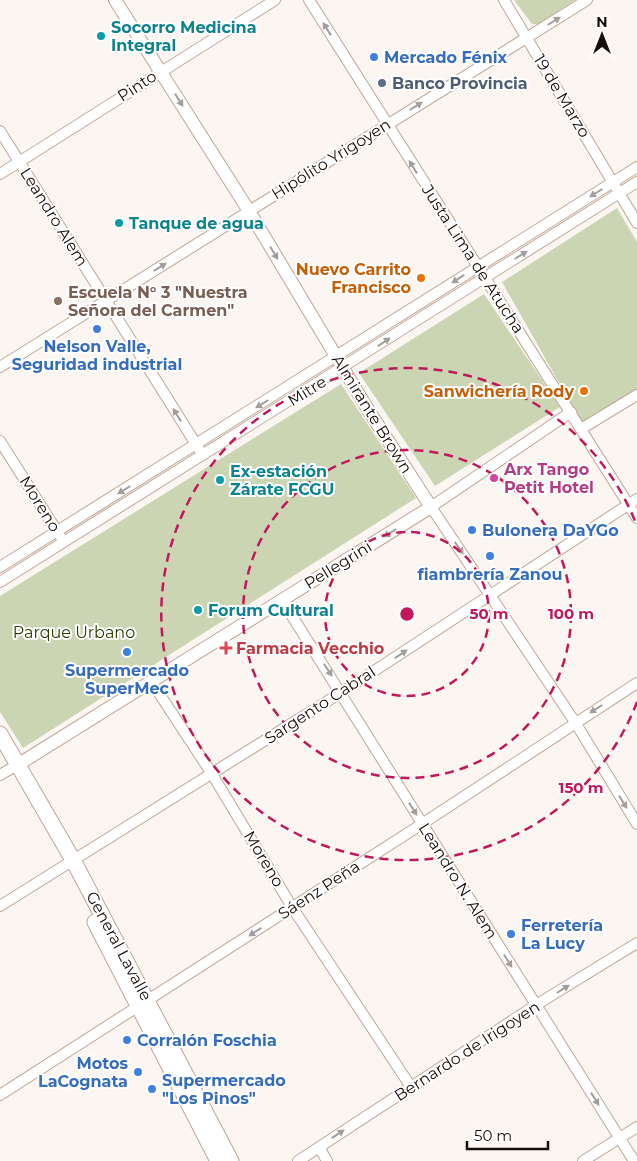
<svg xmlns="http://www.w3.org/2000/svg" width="637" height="1161" viewBox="0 0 637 1161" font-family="Montserrat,sans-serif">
<rect width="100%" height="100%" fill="#fcf6f3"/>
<path fill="#cbd5b4" d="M514,0H575L538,24H532Z
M617,208L637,242V393L584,427L502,282Z
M484,294L560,407L435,486L359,373Z
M341,384L416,498L23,748L0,712V596Z"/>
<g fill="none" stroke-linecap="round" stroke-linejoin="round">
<g stroke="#c0a594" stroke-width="12">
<path id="minor" d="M309,0L637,518
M504,0L637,223
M0,131L199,449
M0,174L275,0
M0,367L587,0
M571,412L431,507L575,722L637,824
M581,429L637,395
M0,441L60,536
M0,567L637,167
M0,582L637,182
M282,600L634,1161
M151,681L212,774L292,907L411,1087
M0,775L19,764
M0,906L342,692L637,499
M0,1095L422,824L637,683
M319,1147L327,1161
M298,1161L536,1005L637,943
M583,1161L637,1127"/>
</g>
<g stroke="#c0a594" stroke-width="14">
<path id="tertiary" d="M19,764L431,507L367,408L249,211L115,0"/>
</g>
<g stroke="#c0a594" stroke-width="17">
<path id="secondary" d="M0,734L73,860L231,1161
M95,922L218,1161"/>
</g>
<use href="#minor" stroke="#fff" stroke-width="10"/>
<use href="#tertiary" stroke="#fff" stroke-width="12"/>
<use href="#secondary" stroke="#fff" stroke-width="15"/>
</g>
<defs><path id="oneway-solid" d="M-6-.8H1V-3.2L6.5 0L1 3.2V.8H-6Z" transform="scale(1.25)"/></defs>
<g fill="#a29e9c">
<use href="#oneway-solid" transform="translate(554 21) rotate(-32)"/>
<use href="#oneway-solid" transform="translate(327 29) rotate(-122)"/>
<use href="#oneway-solid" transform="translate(179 100) rotate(58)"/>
<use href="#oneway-solid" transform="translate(416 106) rotate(-32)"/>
<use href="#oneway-solid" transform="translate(413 167) rotate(-122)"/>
<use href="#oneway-solid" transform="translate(596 193) rotate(148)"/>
<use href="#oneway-solid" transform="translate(274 253) rotate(59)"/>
<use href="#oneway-solid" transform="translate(521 255) rotate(-32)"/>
<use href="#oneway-solid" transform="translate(160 267) rotate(-32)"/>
<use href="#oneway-solid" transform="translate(458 279) rotate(147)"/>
<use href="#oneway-solid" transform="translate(384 342) rotate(-33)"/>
<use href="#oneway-solid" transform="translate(262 404) rotate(148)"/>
<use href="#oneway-solid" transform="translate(177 415) rotate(-122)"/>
<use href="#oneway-solid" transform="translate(124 490) rotate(148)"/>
<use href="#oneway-solid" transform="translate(390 533) rotate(148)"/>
<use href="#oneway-solid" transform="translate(459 548) rotate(55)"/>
<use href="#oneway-solid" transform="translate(401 654) rotate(-33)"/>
<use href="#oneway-solid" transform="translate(328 670) rotate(57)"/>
<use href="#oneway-solid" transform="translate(596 709) rotate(148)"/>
<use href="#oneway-solid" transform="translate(623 802) rotate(58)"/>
<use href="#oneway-solid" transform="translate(413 809) rotate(58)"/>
<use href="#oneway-solid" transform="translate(255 932) rotate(147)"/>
<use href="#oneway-solid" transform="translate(508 961) rotate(58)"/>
<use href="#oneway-solid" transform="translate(563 989) rotate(-32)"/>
<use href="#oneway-solid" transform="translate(595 1099) rotate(58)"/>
<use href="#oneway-solid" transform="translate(338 1134) rotate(-33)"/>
</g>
<g fill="none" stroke="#c2185b" stroke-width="2.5" stroke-dasharray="9 6">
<circle cx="407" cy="614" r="82"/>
<circle cx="407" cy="614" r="164"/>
<path d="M637 702A246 246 0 1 1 637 526"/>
</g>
<g fill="#0f9aa8" stroke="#fff" stroke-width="2">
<circle cx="101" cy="36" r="5"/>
<circle cx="119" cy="223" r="5"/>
<circle cx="220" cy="480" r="5"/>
<circle cx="198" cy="610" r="5"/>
</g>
<g fill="#3f7fe0" stroke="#fff" stroke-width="2">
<circle cx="374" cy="57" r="5"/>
<circle cx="97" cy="329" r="5"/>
<circle cx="472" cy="530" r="5"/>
<circle cx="490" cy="556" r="5"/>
<circle cx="127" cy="652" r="5"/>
<circle cx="511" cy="934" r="5"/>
<circle cx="127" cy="1040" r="5"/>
<circle cx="138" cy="1072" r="5"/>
<circle cx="152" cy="1089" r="5"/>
</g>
<circle fill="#5c6f8a" stroke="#fff" stroke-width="2" cx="382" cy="83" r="5"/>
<g fill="#e8710a" stroke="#fff" stroke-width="2">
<circle cx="421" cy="278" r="5"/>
<circle cx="584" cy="391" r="5"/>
</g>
<circle fill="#8d6e63" stroke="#fff" stroke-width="2" cx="58" cy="301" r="5"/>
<circle fill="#d1479c" stroke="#fff" stroke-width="2" cx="494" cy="478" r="5"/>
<path fill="#e0444e" stroke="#fff" stroke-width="2" d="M223.5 640.5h5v5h5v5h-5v5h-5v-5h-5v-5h5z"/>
<g text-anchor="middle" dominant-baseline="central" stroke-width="4" stroke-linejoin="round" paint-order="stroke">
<g font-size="16" font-weight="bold" fill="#0d838f" stroke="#fff" text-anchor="start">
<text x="111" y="27">Socorro Medicina<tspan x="111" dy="18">Integral</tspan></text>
<text x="129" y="223">Tanque de agua</text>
<text x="230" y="471">Ex-estación<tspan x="230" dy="18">Zárate FCGU</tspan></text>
<text x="208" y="610">Forum Cultural</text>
</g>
<g font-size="16" font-weight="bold" fill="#366cbe" stroke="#fff" text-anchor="start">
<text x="384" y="57">Mercado Fénix</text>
<text x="97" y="346" text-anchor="middle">Nelson Valle,<tspan x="97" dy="18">Seguridad industrial</tspan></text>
<text x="482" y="530">Bulonera DaYGo</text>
<text x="490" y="574" text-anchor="middle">fiambrería Zanou</text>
<text x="127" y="670" text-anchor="middle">Supermercado<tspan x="127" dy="18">SuperMec</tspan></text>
<text x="521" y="925">Ferretería<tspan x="521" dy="18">La Lucy</tspan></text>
<text x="137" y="1040">Corralón Foschia</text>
<text x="128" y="1063" text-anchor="end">Motos<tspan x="128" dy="18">LaCognata</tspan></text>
<text x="162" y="1080">Supermercado<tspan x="162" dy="18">"Los Pinos"</tspan></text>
</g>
<g font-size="16" font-weight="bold" fill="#4e5e75" stroke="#fff" text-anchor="start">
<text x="392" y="83">Banco Provincia</text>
</g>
<g font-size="16" fill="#170d08" stroke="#fff">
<text transform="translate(137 86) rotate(-33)">Pinto</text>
<text transform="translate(562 96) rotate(59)">19 de Marzo</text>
<text transform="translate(331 159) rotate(-32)">Hipólito Yrigoyen</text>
<text transform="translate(54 217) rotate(58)">Leandro Alem</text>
<text transform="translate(473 259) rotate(57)">Justa Lima de Atucha</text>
<text transform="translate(307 391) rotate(-32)">Mitre</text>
<text transform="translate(372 414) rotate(58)">Almirante Brown</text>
<text transform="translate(40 504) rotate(58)">Moreno</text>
<text transform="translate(338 565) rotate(-32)">Pellegrini</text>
<text transform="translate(320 705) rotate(-33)">Sargento Cabral</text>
<text transform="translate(264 859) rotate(59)">Moreno</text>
<text transform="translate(458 881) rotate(58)">Leandro N. Alem</text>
<text transform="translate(319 890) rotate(-33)">Sáenz Peña</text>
<text transform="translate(119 946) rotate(62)">General Lavalle</text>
<text transform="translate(467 1051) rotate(-33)">Bernardo de Irigoyen</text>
</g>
<g font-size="16" font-weight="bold" fill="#c56008" stroke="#fff" text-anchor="end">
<text x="411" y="269">Nuevo Carrito<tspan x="411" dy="18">Francisco</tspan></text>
<text x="574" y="391">Sanwichería Rody</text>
</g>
<g font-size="16" font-weight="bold" fill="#785e54" stroke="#fff" text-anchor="start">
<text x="68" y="292">Escuela N° 3 "Nuestra<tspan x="68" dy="18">Señora del Carmen"</tspan></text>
</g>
<g font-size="16" font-weight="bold" fill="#b23c85" stroke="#fff" text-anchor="start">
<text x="504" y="469">Arx Tango<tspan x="504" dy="18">Petit Hotel</tspan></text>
</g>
<g font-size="16" fill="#313d01" stroke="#fff">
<text x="74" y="632">Parque Urbano</text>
</g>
<g font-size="16" font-weight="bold" fill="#be3a42" stroke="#fff" text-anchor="start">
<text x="236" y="648">Farmacia Vecchio</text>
</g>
</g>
<circle cx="407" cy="614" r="8" fill="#c2185b" stroke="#fff" stroke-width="2.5"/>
<g font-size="15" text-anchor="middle" font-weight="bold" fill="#c2185b" stroke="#fff" stroke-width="4" stroke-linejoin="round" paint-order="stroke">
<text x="489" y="619">50 m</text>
<text x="571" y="619">100 m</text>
<text x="581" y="793">150 m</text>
</g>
<g transform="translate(602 35)" stroke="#ffffff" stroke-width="4" paint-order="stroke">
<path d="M0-4L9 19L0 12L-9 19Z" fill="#170d08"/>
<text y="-8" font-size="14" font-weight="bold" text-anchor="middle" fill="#170d08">N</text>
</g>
<path d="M467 1141v8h81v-8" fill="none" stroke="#170d08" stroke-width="2.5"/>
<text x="474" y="1141" font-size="15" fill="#170d08" stroke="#ffffff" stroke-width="4" paint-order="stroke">50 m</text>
</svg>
